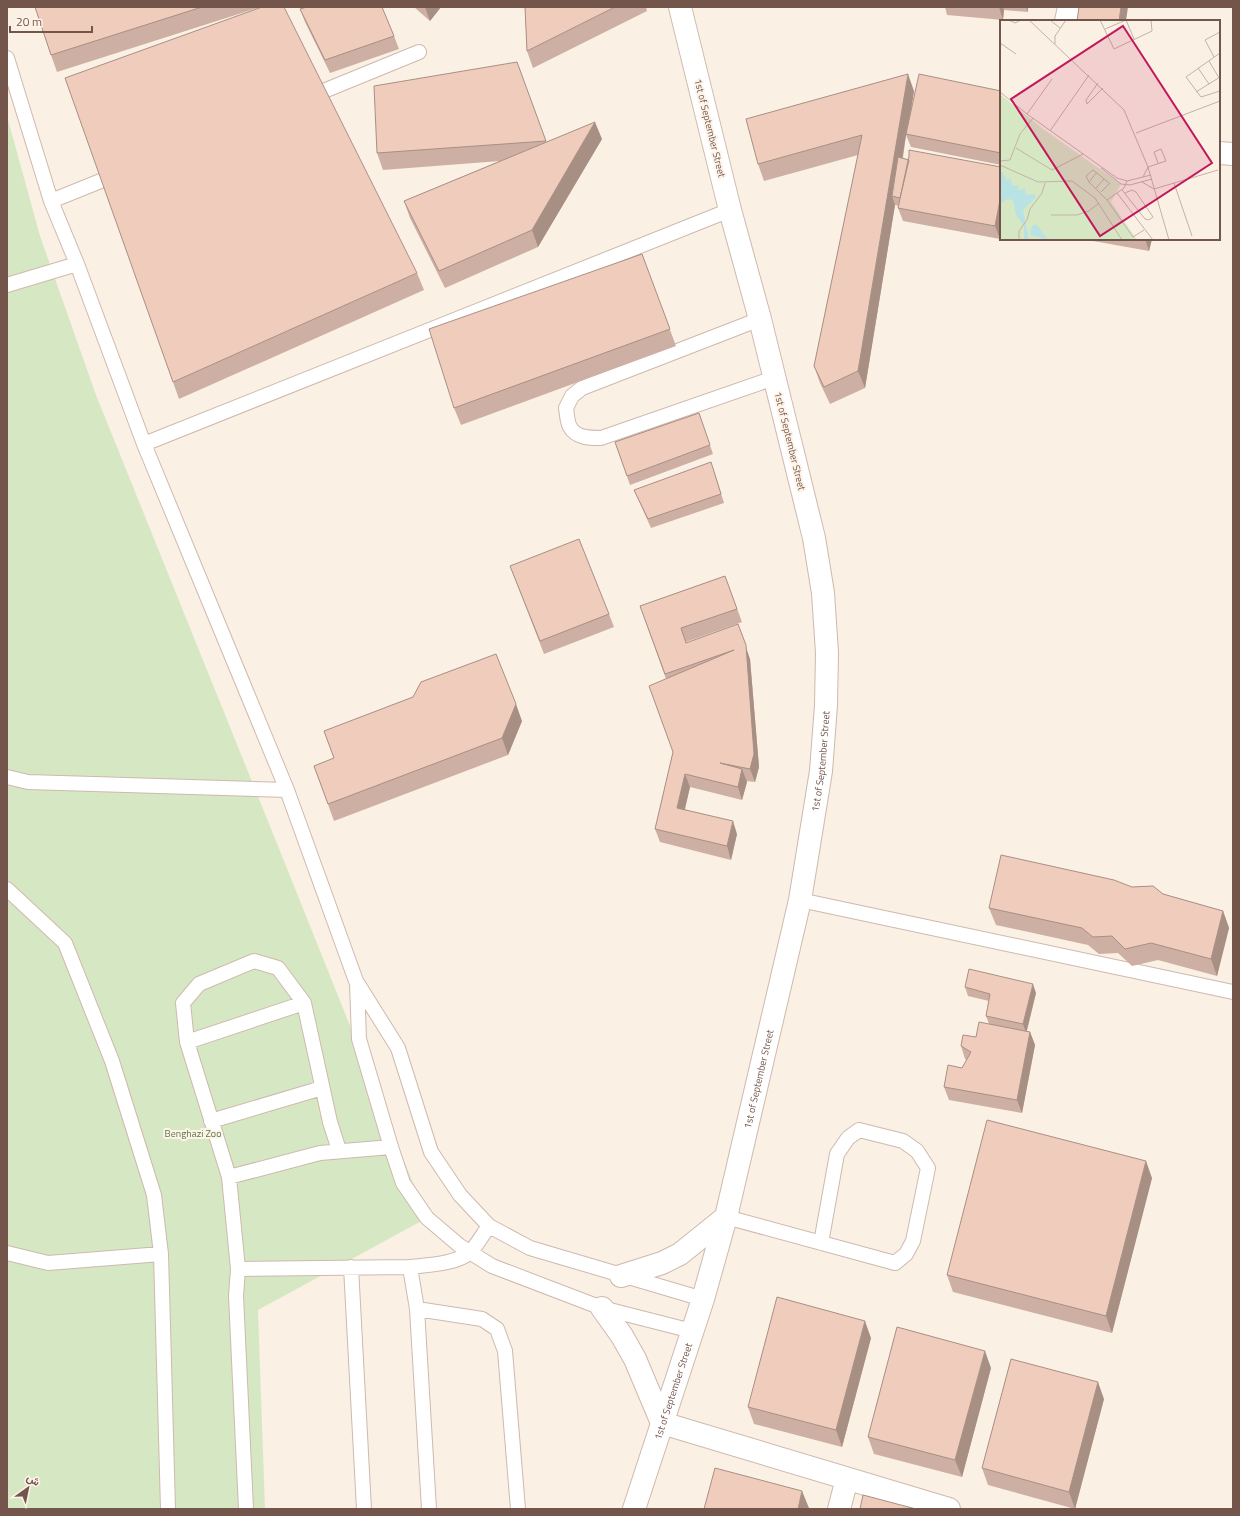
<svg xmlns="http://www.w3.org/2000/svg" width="1240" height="1516" viewBox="0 0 1240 1516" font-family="'Titillium Web',Vazirmatn,sans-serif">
<rect width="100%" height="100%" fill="#fbf0e4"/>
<path fill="#d6e8c3" d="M7,116L40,236L96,395L276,841L427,1218L258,1310L265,1509H7Z"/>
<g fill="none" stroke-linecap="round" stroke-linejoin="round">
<g stroke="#ceb9ae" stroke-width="16">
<path id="service" d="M7,58L51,201L77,264L144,444L287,790L356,981L398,1048L431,1152L460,1195L489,1226L530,1248L703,1299
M309,97L419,52
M51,201L118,174
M7,285L77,264
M760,319L582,388L572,396L566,408C567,413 567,422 570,427C576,438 590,438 601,438L774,378
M144,444L730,210
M7,777L28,782L287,790
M7,889L65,943L112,1061L154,1195L161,1254L168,1509
M800,900L1233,992
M357,983L359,1039L391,1147L403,1183L427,1218L460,1246L492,1266L602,1308L692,1331
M187,1042L304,1003
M211,1121L322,1088
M229,1177L320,1153L391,1147
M726,1217L895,1263L906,1254L913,1241L928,1168L917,1151L903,1141L859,1130L848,1138L837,1154L821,1243
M7,1253L48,1263L161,1254
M351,1267L364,1509
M410,1267L417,1309L429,1509
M238,1269L229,1177L187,1042L183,1003L199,984L254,961L278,968L304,1003L330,1122L339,1150
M417,1309L482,1319L497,1329L505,1351L518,1509
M246,1509L236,1296L238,1269L410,1267C427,1265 457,1264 470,1252C477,1245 483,1234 489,1226"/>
</g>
<g stroke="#ceb9ae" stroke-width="24">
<path id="minor" d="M1066,21L1069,7
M1219,153L1233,154
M662,1423L949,1509
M839,1509L847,1479"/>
</g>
<g stroke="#ceb9ae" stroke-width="24">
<g id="tertiary">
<path d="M621,1276L662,1263L680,1254L726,1217"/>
<path d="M602,1308L622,1336L635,1359L662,1423"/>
<path id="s1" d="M634,1509L703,1299L726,1217L800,900L821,771L826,705L827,653L823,593L814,538L760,319L730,210L680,7"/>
</g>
</g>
<use href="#service" stroke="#fff" stroke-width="14"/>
<use href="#minor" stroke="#fff" stroke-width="22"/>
<use href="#tertiary" stroke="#fff" stroke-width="22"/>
</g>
<path fill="#ceafa3" d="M35,7H261L57,72L51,55Z
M414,7H441L430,21Z
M525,7H646L647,11L533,68L527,51Z
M945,7H1028V12L1004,10L1003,20L947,15Z
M300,9L394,36L399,49L330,73L305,22Z
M517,62L546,142L602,139L538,247L445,288L410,218L404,201L500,161L383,170L377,153Z
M914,91L910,116L1001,91V165L911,147L906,135L903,158L909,160L1001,167L1000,239L903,221L898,208L899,206L895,205L865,388L830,404L820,383L814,366L858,155L764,181L758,164Z
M1082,239H1152L1149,251Z
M642,254L676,346L461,425L454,408Z
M417,273L424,290L179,399L173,382Z
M699,413L713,454L630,485L615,442Z
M714,471L724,503L651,528L638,499L634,490Z
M510,566L609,614L614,627L544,654Z
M725,576L742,622L686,642L687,643L750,659L759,767L755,782L746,781L747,782L742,800L690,787L685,809L737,834L731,860L660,842L655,829L673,752L666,679L640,606Z
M522,721L508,755L334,821L314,766L334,758L324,731Z
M1132,887L1163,894L1223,911L1229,928L1217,976L1158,960L1132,966L1118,953L1099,954L1088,945L996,925L989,908Z
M965,987L1036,993L1027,1031L1030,1032L1035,1045L1022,1113L949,1100L944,1087L962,1068L967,1060L965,1059L961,1046L976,1037L989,1024L986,1016L989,1001L968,996Z
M1152,1178L1112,1333L953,1292L947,1275Z
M871,1338L842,1447L754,1424L748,1407Z
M991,1368L962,1477L874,1454L868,1437Z
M1104,1399L1075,1509L988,1485L982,1468Z"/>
<path fill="#a88f84" d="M425,7H441L430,21Z
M999,7H1003L1004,10L1003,20Z
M1026,7H1028V12Z
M1121,7H1128L1126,21H1119Z
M908,74L914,91L907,134H906V135L896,197L892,196L895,205L865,388L858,371Z
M595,122L602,139L538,247L532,230Z
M1001,195V234L1000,239L995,226Z
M1145,239H1152L1149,251Z
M738,624L750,659L759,767L755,782L750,769Z
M516,704L522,721L508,755L502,738Z
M742,769L747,782L742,800L738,787Z
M685,774L690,787L682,821L677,808Z
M733,821L737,834L731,860L727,846Z
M1223,911L1229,928L1217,976L1211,959Z
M1033,984L1036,993L1026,1033L1023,1024Z
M1030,1032L1035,1045L1022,1113L1017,1100Z
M1146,1161L1152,1178L1112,1333L1106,1316Z
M865,1321L871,1338L842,1447L836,1430Z
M985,1351L991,1368L962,1477L955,1460Z
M1098,1382L1104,1399L1075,1509L1069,1492Z
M802,1491L809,1508L808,1509H798Z"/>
<path fill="#f0ccbd" stroke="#a88f84" d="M35,7H202L51,55Z
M262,7H284L417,273L173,382L65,78Z
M307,7H382L394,36L325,60L300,9Z
M525,7H615L527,51Z
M1079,7H1121L1119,21H1077Z
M517,62L546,141L377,153L374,86Z
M908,74L858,371L824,387L814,366L862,135L758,164L746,119Z
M919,74L1001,91V153L906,134Z
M595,122L532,230L439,271L404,201Z
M909,150L1001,167V195L995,226L898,208L909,156Z
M898,157L909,160L900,198L892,196Z
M642,254L670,329L454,408L429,329Z
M699,413L710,445L627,476L615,442Z
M711,462L721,494L648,519L634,490Z
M579,539L609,614L540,641L510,566Z
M725,576L737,609L681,628L686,643L738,624L746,645L754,754L750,769L720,763L742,769L738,787L685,774L677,808L733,821L727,846L655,829L673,752L649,686L734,650L665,674L640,606Z
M496,654L516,704L502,738L328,804L314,766L334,758L324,731L413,697L421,682Z
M1001,855L1114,880L1132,887L1153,886L1163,894L1223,911L1211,959L1151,943L1125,949L1112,936L1093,937L1082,928L989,908Z
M969,969L1033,984L1023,1024L986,1016L990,994L965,987Z
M979,1022L1030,1032L1017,1100L944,1087L948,1065L962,1068L971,1052L961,1046L963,1035L976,1037Z
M987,1120L1146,1161L1106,1316L947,1275Z
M777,1297L865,1321L836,1430L748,1407Z
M897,1327L985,1351L955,1460L868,1437Z
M1011,1359L1098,1382L1069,1492L982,1468Z
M715,1468L802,1491L798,1509H704Z
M863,1495L916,1509H860Z"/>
<g text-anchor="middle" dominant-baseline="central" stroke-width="4" stroke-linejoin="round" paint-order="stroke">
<g font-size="10" fill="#73554b" stroke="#fef4ea">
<text transform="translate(710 128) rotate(76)">1st of September Street</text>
<text transform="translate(790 441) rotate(76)">1st of September Street</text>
<text stroke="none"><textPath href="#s1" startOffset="772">1st of September Street</textPath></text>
<text stroke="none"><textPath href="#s1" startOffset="448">1st of September Street</textPath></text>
<text stroke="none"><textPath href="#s1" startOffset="124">1st of September Street</textPath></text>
</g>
<g font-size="10" fill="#587843" stroke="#fef4ea">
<text x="193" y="1133">Benghazi Zoo</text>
</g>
</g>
<g transform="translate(1000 20)">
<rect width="220" height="220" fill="#fbf0e4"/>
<path d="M0,74L43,109L121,164L111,182L137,220H0Z" fill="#d6e8c3"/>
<path d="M0,152H3L6,160L11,159L12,166L19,165L18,171L25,168L26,175L34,174L36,177L23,190L29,220H24V206L16,195L13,180L7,179L0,184ZM33,205H37L48,220L31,215L30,211Z" fill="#b9e2e4"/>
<path fill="none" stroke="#c5b2a7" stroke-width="1" d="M9,0L15,3L21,0M29,0L124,90L148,147L169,220M50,0L60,8M100,0L114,29L152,11L151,0M105,9L126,0L134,19M0,23L16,34M55,24V16L66,0M220,33L186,57L201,77L220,71M214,37L205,20L220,12M209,41L219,58M198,48L209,64M98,63L86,80L87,84L103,68M0,72L27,94L117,158L127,161L151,155M196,72L220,57M27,94L52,59M50,111L89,55M136,113L220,81M16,128L52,150L83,134M0,141L10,140L20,114L33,98M0,145L38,162L72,161L95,178L122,220M101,148L121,164L130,165L152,159M143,157L148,147L166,141L161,129L154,132L158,143M127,161L124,168L107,180L133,217L144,210M89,162L97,152M142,162L154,169L218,150M174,163L192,216M96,168L104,159M122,170L145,199L149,200L153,197L136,172L132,170L125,173M101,172L110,163M117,173L153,220M107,180L89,162L86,156L93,150L109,163M51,195H77L89,191L99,183M19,220V211L27,200L30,189L42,173L45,163"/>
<path fill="#c2185b" fill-opacity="0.15" stroke="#c2185b" stroke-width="2" d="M123,6L212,143L100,216L11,79Z"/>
<rect width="220" height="220" fill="none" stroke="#73554b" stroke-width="2"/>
</g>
<rect width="1240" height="1516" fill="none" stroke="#73554b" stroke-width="16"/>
<g transform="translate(28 1488) rotate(33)" stroke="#fef4ea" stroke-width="3" paint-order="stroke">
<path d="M0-3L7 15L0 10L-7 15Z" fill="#73554b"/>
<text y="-6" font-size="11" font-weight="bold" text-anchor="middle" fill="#73554b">ش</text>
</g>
<path d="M10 26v6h82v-6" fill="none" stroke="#73554b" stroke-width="2"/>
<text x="16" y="26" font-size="12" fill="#73554b" stroke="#fef4ea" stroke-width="3" paint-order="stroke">20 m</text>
</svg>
